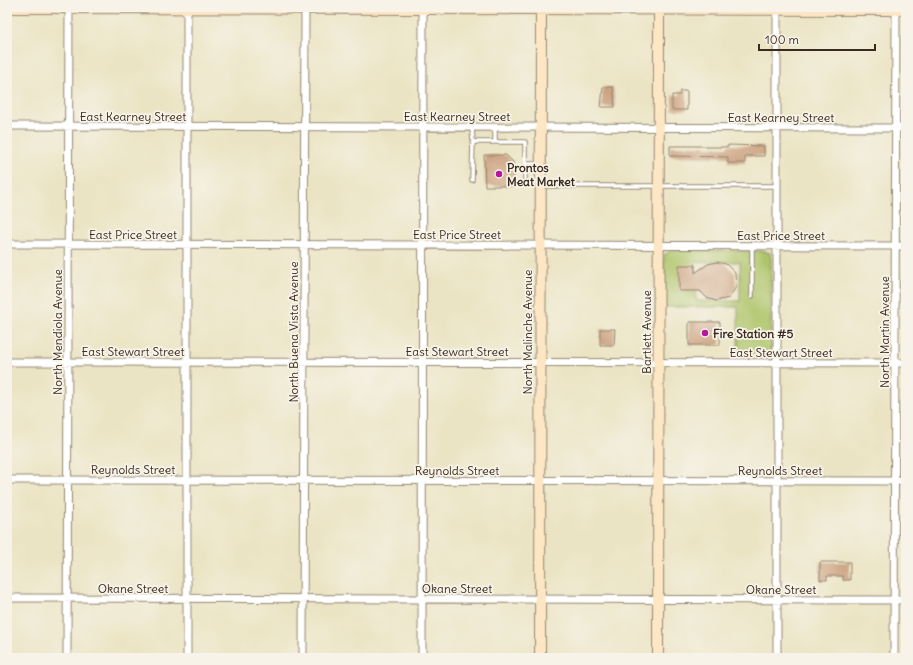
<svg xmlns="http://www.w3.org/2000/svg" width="913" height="665" viewBox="0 0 913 665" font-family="Delius,sans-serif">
<rect width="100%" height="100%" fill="#f7f3e8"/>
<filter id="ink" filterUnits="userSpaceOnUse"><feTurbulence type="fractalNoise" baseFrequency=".025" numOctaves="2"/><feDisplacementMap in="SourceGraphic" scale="8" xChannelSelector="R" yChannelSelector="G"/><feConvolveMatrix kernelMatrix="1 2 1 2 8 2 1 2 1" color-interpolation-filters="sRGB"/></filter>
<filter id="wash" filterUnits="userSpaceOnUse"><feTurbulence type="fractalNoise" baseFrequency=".012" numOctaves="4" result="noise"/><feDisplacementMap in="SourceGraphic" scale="16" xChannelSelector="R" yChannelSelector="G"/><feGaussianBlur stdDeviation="0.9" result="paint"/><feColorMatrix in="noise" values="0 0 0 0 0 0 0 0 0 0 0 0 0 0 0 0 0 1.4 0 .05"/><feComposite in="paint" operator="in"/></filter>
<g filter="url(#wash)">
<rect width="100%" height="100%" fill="#ebe4c4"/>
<path fill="#adc469" stroke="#747744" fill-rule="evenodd" d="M671,250L764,251L770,253L771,258V354L738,353V307H664V255ZM696,262H740V301H696Z"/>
<g id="blocks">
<path fill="#ca9e7b" d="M603,87H613L615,107H601Z
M680,91H687V110H672V95H680Z
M728,145L764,146V156H745V163H728V157L670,156V146H706V147H728Z
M484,155H506L513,162L514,186H485Z
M717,262L726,264L735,273L736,287L729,298L716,301L707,298L700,291H679V265H695V273L708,264Z
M689,322H720V345H689Z
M600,329H615L614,345H600Z
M820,562H850V580H843V576H827V580H820Z"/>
</g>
</g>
<g filter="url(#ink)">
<use href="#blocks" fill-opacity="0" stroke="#938771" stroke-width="1"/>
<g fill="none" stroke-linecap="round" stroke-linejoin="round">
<g stroke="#938771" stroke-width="5.5">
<path id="service" d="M472,127L473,142
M495,142H525V181
M525,164H540
M472,180L473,142H495V127
M542,186H777
M752,246V296"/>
</g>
<g stroke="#938771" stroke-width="9">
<path id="minor" d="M7,126L906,128
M7,244L906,246
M7,362L906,363
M7,480L906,481
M7,598L906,600
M67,658L69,7
M187,658V7
M303,658L305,7
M422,658L423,7
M777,658V7
M894,658L896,7"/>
</g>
<g stroke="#938771" stroke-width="12">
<path id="secondary" d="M7,8L906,10
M540,658L541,7
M658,658L659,7"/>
</g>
<use href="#service" stroke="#fff" stroke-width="3.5"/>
<use href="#minor" stroke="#fff" stroke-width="7"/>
<use href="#secondary" stroke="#fce6c4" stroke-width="10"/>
</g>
</g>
<g fill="#b5179e" stroke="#f7f3e8" stroke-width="1.5">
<circle cx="499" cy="174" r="4"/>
<circle cx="705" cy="333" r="4"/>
</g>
<g text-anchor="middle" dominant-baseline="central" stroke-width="3.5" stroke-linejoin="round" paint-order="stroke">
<g font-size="12" fill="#3b2a1e" stroke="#f7f3e8">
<text x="133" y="116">East Kearney Street</text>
<text x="457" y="116">East Kearney Street</text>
<text x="781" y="117">East Kearney Street</text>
<text x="133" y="234">East Price Street</text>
<text x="457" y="234">East Price Street</text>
<text x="781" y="235">East Price Street</text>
<text transform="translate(57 332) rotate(-90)">North Mendiola Avenue</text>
<text transform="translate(293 332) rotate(-90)">North Buena Vista Avenue</text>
<text transform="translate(527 332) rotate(-90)">North Malinche Avenue</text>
<text transform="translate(646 332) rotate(-90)">Bartlett Avenue</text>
<text transform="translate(884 332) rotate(-90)">North Martin Avenue</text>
<text x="133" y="351">East Stewart Street</text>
<text x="457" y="351">East Stewart Street</text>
<text x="781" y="352">East Stewart Street</text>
<text x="133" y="469">Reynolds Street</text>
<text x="457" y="470">Reynolds Street</text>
<text x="780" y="470">Reynolds Street</text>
<text x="133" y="588">Okane Street</text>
<text x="457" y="588">Okane Street</text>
<text x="781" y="589">Okane Street</text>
</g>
<g font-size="12" font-weight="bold" fill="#3b2a1e" stroke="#f7f3e8" text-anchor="start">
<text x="507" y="167">Prontos<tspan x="507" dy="14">Meat Market</tspan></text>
<text x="713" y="333">Fire Station #5</text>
</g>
</g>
<rect width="913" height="665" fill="none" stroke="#f7f3e8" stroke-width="24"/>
<path d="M759 44v6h116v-6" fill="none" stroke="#3b2a1e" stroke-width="2"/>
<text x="765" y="44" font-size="12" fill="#3b2a1e" stroke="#f7f3e8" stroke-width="3" paint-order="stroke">100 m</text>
</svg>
